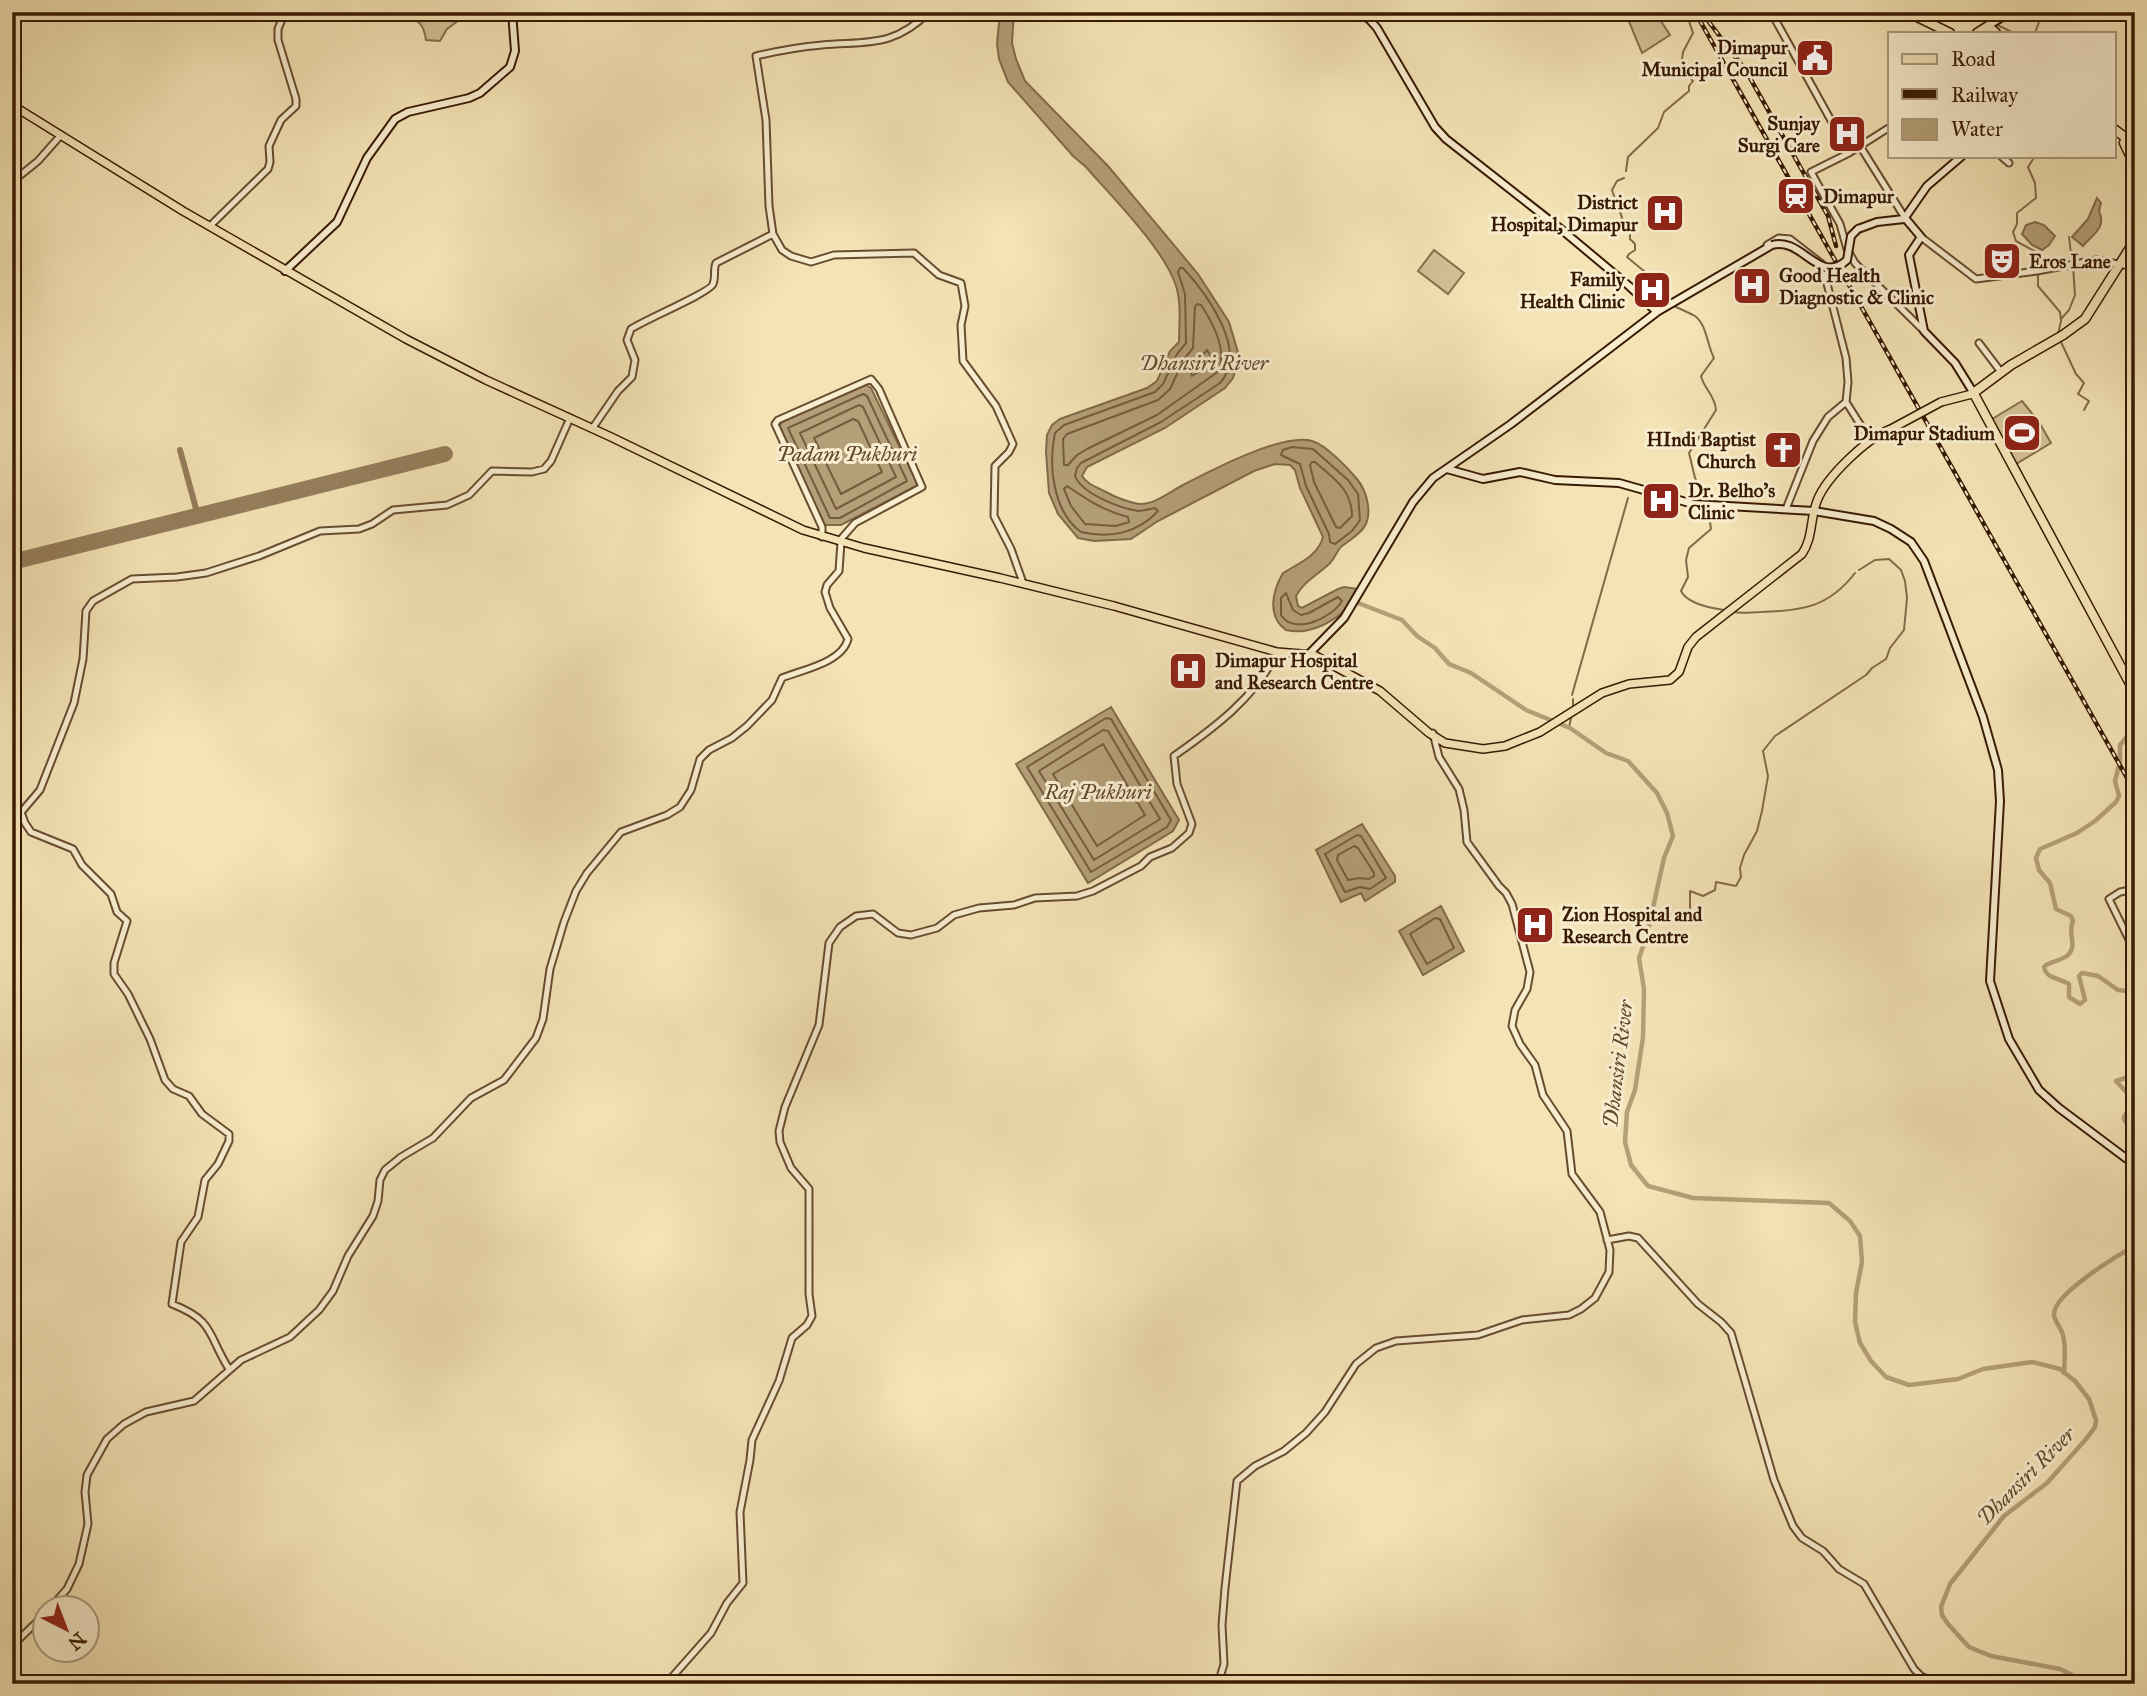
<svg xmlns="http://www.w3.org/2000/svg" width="2147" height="1696" viewBox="0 0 2147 1696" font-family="'IM FELL Great Primer',serif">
<rect width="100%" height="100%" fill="#f4e3b5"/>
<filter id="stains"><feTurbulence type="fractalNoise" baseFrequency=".00286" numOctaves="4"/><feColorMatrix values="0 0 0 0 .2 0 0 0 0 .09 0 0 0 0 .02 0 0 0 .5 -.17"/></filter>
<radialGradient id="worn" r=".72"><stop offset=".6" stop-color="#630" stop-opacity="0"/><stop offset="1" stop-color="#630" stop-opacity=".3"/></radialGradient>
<path fill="#d4c197" stroke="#866e4d" stroke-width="2" d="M379,12H470L447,29L440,41L426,40C424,26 420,21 407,15L390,21L383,18Z
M1625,12H1655L1670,35L1642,53Z
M1434,250L1464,273L1448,294L1418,271Z
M2022,401L2039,422L2051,443L2016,464L1992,419Z"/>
<path fill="#b49f78" stroke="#826a49" stroke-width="2" d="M1000,12H1014L1012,43L1016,59L1025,81L1108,166L1198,274L1229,322L1239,356L1233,378L1225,388L1165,428L1087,467L1082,476C1087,484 1096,487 1104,491C1115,497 1126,502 1139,504C1154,505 1170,492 1183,485C1210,471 1284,432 1312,441C1326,445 1348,468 1357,479C1366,490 1372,510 1366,524C1361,534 1351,539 1342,546C1337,550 1335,558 1330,563C1319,574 1303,582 1296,596L1298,606L1302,608L1338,589L1344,587L1358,589C1354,596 1350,607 1343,612C1328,625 1306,635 1286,630C1267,616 1272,592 1283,573C1299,563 1318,556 1323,537L1300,488L1295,470L1290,465L1275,464L1254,471L1158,521L1131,539L1094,541L1078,538L1058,514L1049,493L1046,452L1047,435L1052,425L1060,419L1147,388L1157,381L1170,351L1179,342C1179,324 1182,301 1175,283C1162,247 1112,197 1086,167L1073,156L1008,82L999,59L997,44Z
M2097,198L2101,203L2099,211C2107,228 2092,235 2083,246L2072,237L2088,219Z
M2035,222L2044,225L2055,236L2049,245L2042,250L2032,245L2022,234L2026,225Z
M866,385L871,388L918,485L841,525H824L779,427L782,422Z
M1111,707L1179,820L1173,831L1088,883L1016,764Z
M1362,824L1395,876V882L1365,901L1361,893L1341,902L1316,850Z
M1441,906L1464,951L1423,975L1399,931Z"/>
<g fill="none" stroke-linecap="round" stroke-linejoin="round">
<path stroke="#765c3e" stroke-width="2" d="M1180,268H1183C1207,294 1249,351 1220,383L1161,422L1081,463L1077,468L1075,476C1082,494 1120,508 1138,511C1144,511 1149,509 1155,508L1158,511C1138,533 1110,539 1081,532C1053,512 1048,465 1055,433L1064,425L1155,392L1163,384L1177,354L1186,343L1185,294L1178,272Z
M1197,304L1201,305C1213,323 1227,349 1219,371L1157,415L1087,449L1077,455L1068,465H1064L1063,439L1067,434L1158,400L1170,389L1184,359L1193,348L1195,307Z
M1207,350L1212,358L1210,365L1192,376L1191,373L1194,365Z
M863,394L867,396L907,481L840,518H830L788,428Z
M859,405L863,407L896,477L836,509L800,433Z
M853,419L858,421L882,472L841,494L814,438Z
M1292,447L1313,449L1348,480L1358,494L1360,520L1352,531L1335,544L1330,542L1329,534L1306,486L1300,464L1281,455L1283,450Z
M1312,462H1315C1334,478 1352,490 1352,516L1340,528L1336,527L1314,482L1310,465Z
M1067,486C1086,499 1104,511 1128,517L1129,522L1116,526L1085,524L1071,506L1064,489Z
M1286,593L1293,610L1301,615L1309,613L1338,597L1342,601C1332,618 1294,636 1281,615V598Z
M1106,718L1111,719L1171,820L1167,827L1091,872L1027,767Z
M1103,730L1108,731L1160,819L1094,860L1039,771Z
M1103,744L1145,815L1097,846L1053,774Z
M1357,835L1361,836L1386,878L1370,889L1360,887L1345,892L1325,854Z
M1354,846L1358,848L1374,873V876L1369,879L1360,878L1348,880L1337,860L1338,855Z
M1435,918L1440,919L1454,948L1427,964L1410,934Z"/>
<path stroke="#826a49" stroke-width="2" d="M1981,12L1990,21
M1995,24L2014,33
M2035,33L2040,19L2047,12
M2035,156L2028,167L2035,183L2036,198L2017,213V224L2013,232L2016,241L2038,253V286L2060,312L2061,321L2058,334
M1626,171L1628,157L1658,128L1664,112L1689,91V86L1693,81L1681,67L1683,52L1693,33L1686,12
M1624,178L1617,181L1612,190C1616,203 1622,214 1624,226L1630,230V239L1635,244V250L1629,254L1627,257L1662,286L1669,301
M2069,237L2072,261
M1674,306C1680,309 1688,312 1695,316C1707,325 1707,345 1714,358L1701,376C1704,389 1715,395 1716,410L1689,453L1695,478L1708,502
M2061,319L2069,310L2075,295L2073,266
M2061,342L2076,374L2084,383L2078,394L2089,401L2084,410
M1708,508L1711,529L1689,548L1686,560L1688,577L1681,591C1687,603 1710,608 1724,610
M1733,612C1743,614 1752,612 1761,612C1802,611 1829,607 1855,573
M1572,695L1628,498
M1573,708V699
M1569,727L1572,714
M1650,922L1678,912L1690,911V891L1703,896L1715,890L1716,882L1736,886L1741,877L1740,868L1744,855L1757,831L1762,811L1768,776L1763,751L1775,736L1866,675L1872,668L1886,659L1890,648L1904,630L1907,598L1905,581L1901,570L1889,559L1875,560L1859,570"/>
<path stroke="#b49f78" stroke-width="4.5" d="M1353,601L1402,620L1417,636L1435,648L1449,664L1471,673L1526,710L1570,728L1606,753L1628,761L1657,793L1667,813L1673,836L1664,858L1647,935L1639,958L1644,989L1643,1037L1635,1090L1627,1112L1625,1142L1631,1165L1648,1186L1693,1198L1829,1203L1850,1221L1860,1236L1862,1262L1856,1293L1855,1322L1860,1343L1871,1361L1886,1377L1909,1385L1958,1379L1983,1369L2032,1362L2060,1369L2075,1381L2089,1399L2096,1420L2095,1427L2087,1438L2047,1483L2004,1516L1950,1584L1941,1607L1942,1615L1948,1624L1969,1647L1991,1656L2060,1669L2074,1676L2082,1684
M2120,762V745L2135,727
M2119,765L2115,781L2119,796L2116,802L2095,821L2077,833L2040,849L2036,858L2039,870L2050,883L2056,909L2071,916L2073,921C2067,932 2078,946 2068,955C2063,960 2053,961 2046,965L2044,967C2046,979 2060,978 2069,984V997L2080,1004L2085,1000L2079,976L2082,973L2098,976L2118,990L2135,992
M2135,1035L2128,1045L2135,1055
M2135,1075L2116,1081C2120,1086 2130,1094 2131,1101C2132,1117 2112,1112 2135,1132
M2064,1373C2065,1360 2066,1347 2063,1335C2061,1328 2055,1322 2054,1315C2052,1295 2118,1255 2135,1246"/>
<path stroke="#967e5c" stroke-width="6" d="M180,450L198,516"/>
<path stroke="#967e5c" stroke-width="16" d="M12,562L445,454"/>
<g stroke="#674c30" stroke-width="9">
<path id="tertiary" d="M929,12C893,48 867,41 822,45C800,47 777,51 756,56L766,120L769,206L773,234L782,250L791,256L811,262L834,255L914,253L939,275L961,283L965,306L961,325L963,361L996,406L1013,444L1009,452L995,466L994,516L1011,549L1022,580
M1771,12L1849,153
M1860,146L1905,218
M2001,156L2009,163
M1816,181L1840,224L1847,249L1855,263L1924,331
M1816,181L1811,172L1849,153L1890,127
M12,182L38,161L61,135
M212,224L268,169L270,162L269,146L281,120L296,106V99L278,40V29L285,12
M1921,237L1976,279L2037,271L2096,260L2135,267
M1767,245L1779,238L1790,239L1822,264L1846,358L1848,382L1846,402L1870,440
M1979,343L2001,372
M594,426L618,391L632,377L635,360L627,340L631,329C644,320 711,292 713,284C716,277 713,270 716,263L773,234
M1786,509L1813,441L1828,417L1846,402
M822,537V527L775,424L778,420L871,379L879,389L922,487L855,523L841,539
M21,812L25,823L31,832L73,849L82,865L111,894L117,912L127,921L114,963V974L128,994L150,1039L165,1080L173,1089L189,1096L202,1114L229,1134V1141L218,1164L205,1180L198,1217L181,1242L172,1304C215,1321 207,1334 229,1369
M12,823L40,790L74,703L83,659L86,611L93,601L132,579L177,577L206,573L259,556L320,531L359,529L372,524L393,510L447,505L469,495L492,471L532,472L544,469L551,461L570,418
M2135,889L2120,892L2109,899L2135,952
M1607,1240L1629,1236L1638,1238L1698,1304L1721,1322L1731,1333L1774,1480L1793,1526L1802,1538L1823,1551L1839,1569L1864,1584L1914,1669L1921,1676L1939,1684
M50,1608L67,1589L79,1564L88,1524L85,1492L87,1475L107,1439L124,1424L146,1412L194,1401L241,1360L290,1337L319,1310L333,1291L348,1256L373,1216L378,1201L380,1180L385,1170L401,1157L433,1138L471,1098L504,1080L536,1038L543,1019L550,969L564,922L576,891L587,873L621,832L667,815L680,807L691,790L700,759L709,750L732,738L747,726L772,700L782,678C801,670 842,663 848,639L830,608L825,592L827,585L839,571L841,542
M12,1646L46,1613
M666,1684L711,1633L727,1603L743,1583L740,1512L750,1460L752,1440L779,1381L792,1338L807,1325L812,1316L809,1294V1189L791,1168L780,1142L779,1131L785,1107L819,1025L829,943L840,927L856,916L873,914L898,933L911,935L937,928L954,915L979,908L1014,905L1035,898L1077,896L1093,891L1141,866L1150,857L1172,848L1189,833L1192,824L1177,784L1174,756C1214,728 1256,697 1277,652
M1218,1684L1224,1664L1222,1625L1225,1588L1237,1481L1255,1466L1284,1451L1306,1433L1325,1412L1356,1364L1376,1348L1396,1341L1478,1335L1522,1320L1569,1315L1581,1309L1595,1298L1609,1272L1610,1250L1600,1212L1572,1174L1567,1131L1543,1095L1535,1065L1520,1044L1512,1026L1515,1010L1527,989L1530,972L1512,904L1506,893L1499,886L1467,842L1464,810L1459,789L1439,757L1433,733"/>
</g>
<g stroke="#381a03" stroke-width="10">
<path id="secondary" d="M1356,12L1369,19L1377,28L1435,127L1446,139L1562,230L1629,286L1657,312
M1988,26L2010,12
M1905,218L1921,237L1909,255L1924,331L1955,363L1973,392
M1858,229L1877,222L1904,219L1927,186L1962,156
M285,271L337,222L367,158L395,119L408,112L469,98L480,93L510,67L515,51L512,12
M1447,469L1483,479L1520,472L1555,480L1619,483L1693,504L1814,511L1874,521L1891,529L1911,542L1924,561L1983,717L1998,770L2000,801L1990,981L2009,1039L2039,1090L2059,1108L2135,1165
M1309,654L1344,618L1413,502L1433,478L1511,424L1657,312L1772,245"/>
</g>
<g stroke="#381a03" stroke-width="10">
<path id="primary" d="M12,105L183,211L406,339L486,380L611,437L803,530L864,548L1000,578L1114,606L1277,652L1314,655L1380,691L1429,733L1445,743L1483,749L1505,746L1540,732L1602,693L1629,684L1670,680L1679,672L1688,647L1696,637L1802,554C1813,538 1810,519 1817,501C1826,477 1867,438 1891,429
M1941,402L1972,394"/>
</g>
<g stroke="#381a03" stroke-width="11">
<path id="trunk" d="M1907,12L1950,33
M1977,33L1988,26L1996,33
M2114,129L2126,138
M2128,147L2134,145L2132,137L2126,138L2124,143L2135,166
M1973,392L2135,693
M1972,394L2011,365L2063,335L2085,319L2135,240"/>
</g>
<use href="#tertiary" stroke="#f8edcf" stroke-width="5"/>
<use href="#secondary" stroke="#f8edcf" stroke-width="6"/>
<use href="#primary" stroke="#f4e3b5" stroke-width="7"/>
<use href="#trunk" stroke="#f4e3b5" stroke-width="8"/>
<g stroke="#381a03" stroke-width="4.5">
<path id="rail" d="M1695,12L2135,792
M1709,22L1746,71L1828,216L1836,246"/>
</g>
<use href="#rail" stroke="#f8edcf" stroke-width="2" stroke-dasharray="5" stroke-linecap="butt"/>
<g stroke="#381a03" stroke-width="10" stroke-linecap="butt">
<path id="secondary-bridge" d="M1772,245C1802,236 1819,286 1847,260L1851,236L1858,229"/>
</g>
<g stroke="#381a03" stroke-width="10" stroke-linecap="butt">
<path id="primary-bridge" d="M1891,429L1941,402"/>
</g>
<use href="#secondary-bridge" stroke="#f8edcf" stroke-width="6"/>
<use href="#primary-bridge" stroke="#f4e3b5" stroke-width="7"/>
</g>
<defs>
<g id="civic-square" transform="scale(2.0125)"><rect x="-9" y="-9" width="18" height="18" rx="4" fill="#8f2418" stroke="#f8edcf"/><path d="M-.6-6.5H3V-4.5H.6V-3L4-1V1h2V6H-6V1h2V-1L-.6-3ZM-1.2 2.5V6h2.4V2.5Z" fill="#fff"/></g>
<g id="hospital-square" transform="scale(2.0125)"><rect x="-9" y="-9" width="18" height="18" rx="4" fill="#8f2418" stroke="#f8edcf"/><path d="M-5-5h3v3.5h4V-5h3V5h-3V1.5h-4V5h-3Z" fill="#fff"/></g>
<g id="station-square" transform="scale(2.0125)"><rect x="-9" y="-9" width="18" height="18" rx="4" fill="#8f2418" stroke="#f8edcf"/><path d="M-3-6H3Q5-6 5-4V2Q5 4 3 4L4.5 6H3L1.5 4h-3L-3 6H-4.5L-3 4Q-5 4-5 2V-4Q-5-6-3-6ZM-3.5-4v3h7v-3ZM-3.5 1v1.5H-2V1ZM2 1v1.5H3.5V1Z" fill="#fff"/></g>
<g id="theatre-square" transform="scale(2.0125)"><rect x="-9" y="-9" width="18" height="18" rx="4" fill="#8f2418" stroke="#f8edcf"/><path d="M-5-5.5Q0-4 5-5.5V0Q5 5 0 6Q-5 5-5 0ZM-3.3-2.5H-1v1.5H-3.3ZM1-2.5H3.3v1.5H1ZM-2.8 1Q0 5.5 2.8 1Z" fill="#fff"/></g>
<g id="stadium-square" transform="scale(2.0125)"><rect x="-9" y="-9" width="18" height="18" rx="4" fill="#8f2418" stroke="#f8edcf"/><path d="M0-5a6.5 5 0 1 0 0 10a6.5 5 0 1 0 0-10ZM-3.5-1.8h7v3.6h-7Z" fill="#fff"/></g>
<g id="church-square" transform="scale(2.0125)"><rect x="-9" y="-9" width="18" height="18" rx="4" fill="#8f2418" stroke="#f8edcf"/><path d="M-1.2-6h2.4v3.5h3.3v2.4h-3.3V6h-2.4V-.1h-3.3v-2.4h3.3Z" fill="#fff"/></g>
</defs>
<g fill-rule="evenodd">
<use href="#civic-square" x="1815" y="58"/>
<use href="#hospital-square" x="1847" y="134"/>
<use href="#station-square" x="1796" y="196"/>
<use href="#hospital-square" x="1665" y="213"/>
<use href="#theatre-square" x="2002" y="261"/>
<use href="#hospital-square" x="1752" y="286"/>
<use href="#hospital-square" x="1652" y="290"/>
<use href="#stadium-square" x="2022" y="433"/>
<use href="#church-square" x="1783" y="450"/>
<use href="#hospital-square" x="1661" y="501"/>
<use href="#hospital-square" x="1188" y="671"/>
<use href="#hospital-square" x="1535" y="925"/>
</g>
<g text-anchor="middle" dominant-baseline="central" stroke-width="6" stroke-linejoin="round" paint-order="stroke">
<g font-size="19" font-weight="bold" fill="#381a03" stroke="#f8edcf" text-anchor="end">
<text x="1788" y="47">Dimapur<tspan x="1788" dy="22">Municipal Council</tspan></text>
<text x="1820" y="123">Sunjay<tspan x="1820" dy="22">Surgi Care</tspan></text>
<text x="1823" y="196" text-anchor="start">Dimapur</text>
<text x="1638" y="202">District<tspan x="1638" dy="22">Hospital, Dimapur</tspan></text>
<text x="2029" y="261" text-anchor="start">Eros Lane</text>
<text x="1779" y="275" text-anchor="start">Good Health<tspan x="1779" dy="22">Diagnostic &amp; Clinic</tspan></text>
<text x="1625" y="279">Family<tspan x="1625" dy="22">Health Clinic</tspan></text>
<text x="1995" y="433">Dimapur Stadium</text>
<text x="1756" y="439">HIndi Baptist<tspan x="1756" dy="22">Church</tspan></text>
<text x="1688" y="490" text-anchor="start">Dr. Belho's<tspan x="1688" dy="22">Clinic</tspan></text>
<text x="1215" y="660" text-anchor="start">Dimapur Hospital<tspan x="1215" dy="22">and Research Centre</tspan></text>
<text x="1562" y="914" text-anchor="start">Zion Hospital and<tspan x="1562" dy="22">Research Centre</tspan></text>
</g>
<g font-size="21" font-style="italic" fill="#63492c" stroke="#f8edcf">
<text x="1204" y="363">Dhansiri River</text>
<text x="847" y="454">Padam Pukhuri</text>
<text x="1098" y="792">Raj Pukhuri</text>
<text transform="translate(1618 1064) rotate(-83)">Dhansiri River</text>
<text transform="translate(2026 1476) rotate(-45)">Dhansiri River</text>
</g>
</g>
<rect width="2147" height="1696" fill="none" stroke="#f4e3b5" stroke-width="42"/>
<rect x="14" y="14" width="2119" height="1668" fill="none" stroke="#381a03" stroke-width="3.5"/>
<rect x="21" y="21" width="2105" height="1654" fill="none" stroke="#381a03" stroke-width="2"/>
<rect x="1888" y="32" width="228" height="126" fill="#f8edcf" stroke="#ab997d" stroke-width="2"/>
<rect x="1902" y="54" width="35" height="10" fill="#f4e3b5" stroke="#ab997d" stroke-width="2"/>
<text x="1951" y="66" font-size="21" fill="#381a03">Road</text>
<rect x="1902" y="89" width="35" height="10" fill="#381a03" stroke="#ab997d" stroke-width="2"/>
<text x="1951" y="102" font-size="21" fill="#381a03">Railway</text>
<rect x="1902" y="119" width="35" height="21" fill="#b49f78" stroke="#ab997d" stroke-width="2"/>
<text x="1951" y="136" font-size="21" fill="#381a03">Water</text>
<g transform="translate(66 1629) rotate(138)"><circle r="33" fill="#f8edcf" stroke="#ab997d" stroke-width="2"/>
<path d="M0-5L12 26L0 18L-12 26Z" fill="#8f2418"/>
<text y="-10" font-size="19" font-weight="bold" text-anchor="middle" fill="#381a03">N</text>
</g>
<rect width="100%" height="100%" filter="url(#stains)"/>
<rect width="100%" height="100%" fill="url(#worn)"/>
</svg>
